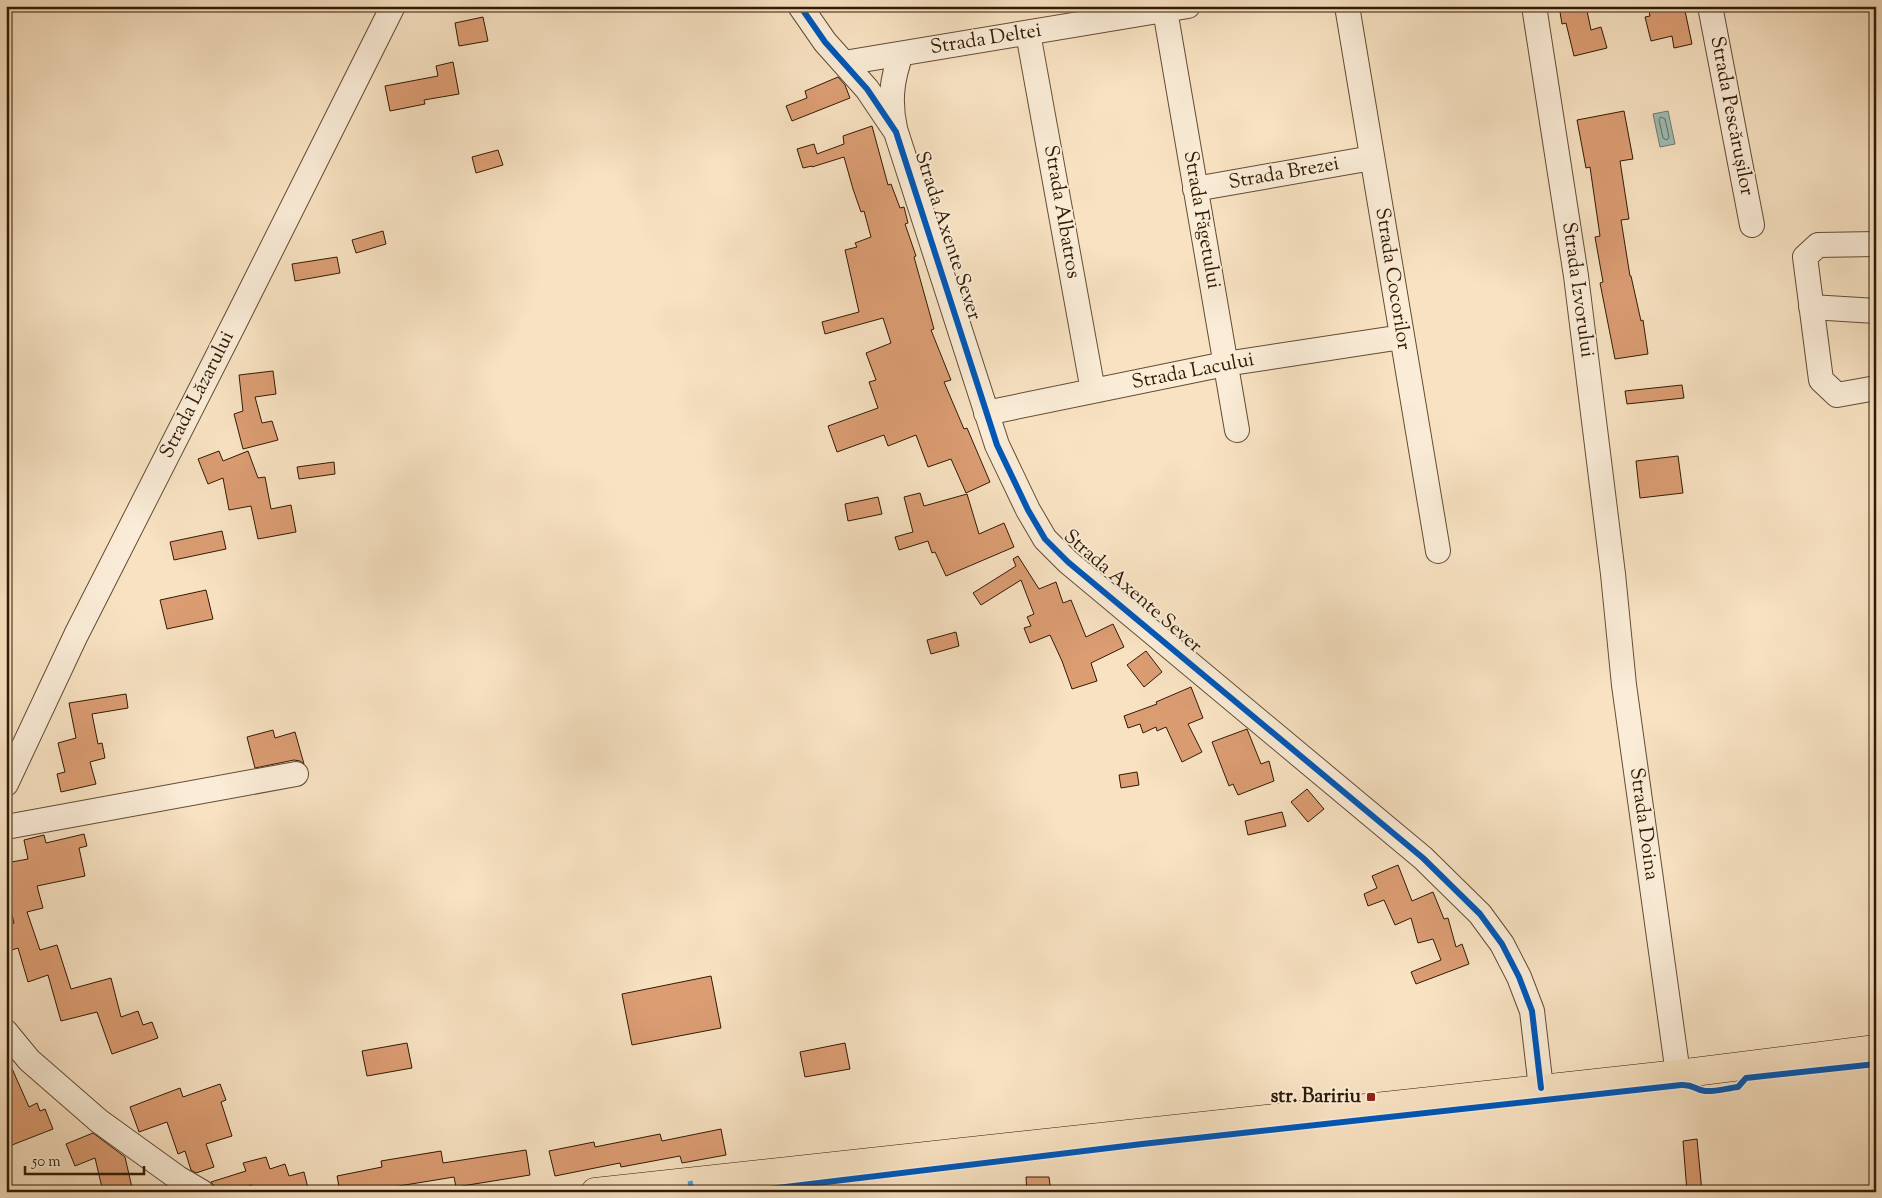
<svg xmlns="http://www.w3.org/2000/svg" width="1882" height="1198" viewBox="0 0 1882 1198" font-family="'Sorts Mill Goudy',serif">
<rect width="100%" height="100%" fill="#f8e2c2"/>
<filter id="stains"><feTurbulence type="fractalNoise" baseFrequency=".004" numOctaves="4"/><feColorMatrix values="0 0 0 0 .2 0 0 0 0 .09 0 0 0 0 .02 0 0 0 .5 -.17"/></filter>
<radialGradient id="worn" r=".72"><stop offset=".6" stop-color="#630" stop-opacity="0"/><stop offset="1" stop-color="#630" stop-opacity=".3"/></radialGradient>
<path fill="#9dbdb6" stroke="#727c6f" d="M1668,111L1675,144L1660,147L1653,114Z"/>
<g fill="none" stroke-linecap="round" stroke-linejoin="round">
<path stroke="#676c5e" stroke-width="1" d="M1661,117L1665,119L1669,137L1667,140L1663,138L1659,120Z"/>
</g>
<path fill="#dc9d73" stroke="#311a05" d="M1559,6H1586L1591,30L1601,27L1607,48L1574,56L1566,23L1562,24Z
M1648,6H1684L1692,44L1674,48L1672,36L1651,41L1645,17L1650,16Z
M483,17L488,41L459,46L455,23Z
M453,62L459,94L424,100L425,104L390,111L385,86L438,76L436,66Z
M838,77L845,85L850,98L792,121L786,106L807,98L805,91Z
M1624,111L1633,159L1620,161L1629,219L1621,220L1630,276H1631L1641,321L1643,320L1648,354L1615,359L1600,283L1603,282L1595,237L1600,236L1590,167L1586,168L1577,120Z
M872,126L888,185L891,184L900,208L904,207L908,223L905,224L916,256L914,257L934,329L931,330L951,380L944,382L964,429L967,428L990,482L966,493L951,459L928,467L916,435L888,446L884,435L837,452L828,426L878,408L869,382L876,380L866,353L891,343L883,318L825,334L822,322L859,312L845,250L857,247L855,243L871,237L864,211L861,212L853,189L844,157L812,167V166L803,168L797,149L814,144L817,154L844,144L843,136Z
M498,150L503,165L476,173L472,157Z
M383,231L386,244L356,253L352,240Z
M337,257L340,273L295,281L292,264Z
M273,371L276,394L255,397L262,423L272,421L278,440L243,449L234,414L243,411L239,375Z
M1682,385L1684,398L1627,404L1625,391Z
M219,451L223,461L248,451L258,478L265,477L271,509L291,505L296,532L258,539L251,506L229,510L223,478L208,484L198,459Z
M1678,456L1683,493L1640,498L1636,461Z
M334,462L335,474L299,479L297,467Z
M920,493L924,506L967,494L979,534L1004,523L1014,547L946,576L935,552L932,553L928,541L899,550L895,537L913,532L904,497Z
M878,497L882,514L848,521L845,504Z
M222,531L226,549L174,560L170,542Z
M1018,556L1039,589L1056,582L1063,603L1071,600L1086,637L1113,624L1124,647L1091,663L1097,681L1072,689L1062,661L1050,635L1030,643L1024,628L1031,626L1027,617L1034,614L1021,580L981,605L973,593L1016,566L1013,559Z
M206,590L213,619L167,629L160,600Z
M956,632L959,646L931,654L927,640Z
M1146,651L1162,672L1144,687L1127,665Z
M1191,687L1203,718L1188,724L1202,752L1182,762L1166,727L1157,731L1156,727L1143,733L1140,724L1128,728L1124,716L1157,704L1156,702Z
M126,694L128,708L92,714L98,744L102,743L105,758L90,762L96,784L61,792L57,774L65,772L58,743L76,738L69,703Z
M1247,729L1261,764L1269,761L1274,781L1238,795L1233,784L1229,786L1212,742Z
M273,730L275,738L295,732L304,764L300,761L294,760L255,768L247,737Z
M1137,772L1139,785L1121,788L1119,775Z
M1307,789L1324,809L1308,822L1291,802Z
M1282,812L1286,826L1248,835L1245,821Z
M84,834L87,846L79,848L85,876L37,886L43,908L27,912L40,950L57,945L71,989L111,978L121,1017L138,1011L143,1025L152,1022L158,1038L112,1054L97,1012L61,1021L48,975L28,982L18,948L6,952V926L14,923L6,892V863L28,859L24,840L44,835L46,843Z
M1398,865L1412,901L1433,892L1444,919L1448,918L1456,947L1462,944L1469,964L1416,984L1411,972L1441,960L1433,939L1418,943L1411,918L1395,925L1384,900L1368,906L1364,894L1377,888L1372,876Z
M711,976L721,1028L632,1045L622,994Z
M407,1043L412,1068L367,1076L362,1051Z
M845,1043L850,1069L805,1077L800,1052Z
M6,1055L29,1107L37,1103L40,1111L45,1109L53,1129L12,1145L6,1129Z
M220,1084L226,1100L221,1102L232,1136L206,1144L214,1167L196,1173L191,1170L185,1151L178,1154L167,1122L139,1132L130,1107L180,1088L183,1097Z
M721,1129L726,1155L682,1163L680,1156L621,1167L620,1163L555,1176L549,1151L594,1142L595,1147L660,1134L662,1141Z
M93,1133L125,1157L133,1192H103L95,1158L75,1166L66,1144Z
M1697,1139L1702,1192H1687L1683,1141Z
M526,1150L530,1175L456,1187L454,1177L362,1192H340L337,1176L382,1167L381,1161L441,1151L443,1163Z
M266,1157L270,1169L285,1164L289,1176L304,1172L309,1192H254L252,1185L230,1192H216L214,1186L211,1182L246,1171L243,1163Z
M1026,1177H1049L1051,1192H1027Z"/>
<g fill="none" stroke-linecap="round" stroke-linejoin="round">
<g stroke="#634c34" stroke-width="26">
<path id="minor" d="M800,6L825,42L867,89L896,132L997,445L1028,510L1045,539L1068,562L1423,858L1480,914L1502,944L1519,977L1532,1011L1541,1088
M1347,6L1438,551
M1534,6L1576,276L1613,574L1624,685L1678,1074
M1710,6L1752,225
M1165,10L1237,430
M1028,33L1093,391
M844,63L1188,6
M895,128C889,101 892,79 901,54
M1195,189L1372,158
M1876,244L1818,245L1805,257L1821,380L1837,395L1876,388
M1811,307L1876,311
M986,413L1225,364L1402,337
M6,784L76,635L236,320L393,6
M6,827L296,774
M6,1032L29,1060L99,1121L178,1178L202,1192"/>
</g>
<g stroke="#311a05" stroke-width="29">
<path id="major" d="M595,1192L1678,1074L1876,1049"/>
</g>
<path stroke="#311a05" stroke-width="3" stroke-dasharray="4 2.5" stroke-linecap="butt" d="M814,1192L850,1188"/>
<use href="#minor" stroke="#faecd7" stroke-width="24"/>
<use href="#major" stroke="#f8e2c2" stroke-width="28"/>
<path stroke="#3ea2e9" stroke-width="5" stroke-dasharray="10 5" stroke-linecap="butt" d="M690,1181L692,1192"/>
<g stroke="#faecd7" stroke-width="9">
<path id="cycleway" d="M800,6L825,42L867,89L896,132L997,445L1028,510L1045,539L1068,562L1423,858L1480,914L1502,944L1519,977L1532,1011L1541,1088
M744,1192L1142,1144L1681,1085C1694,1084 1695,1090 1705,1091C1715,1092 1728,1088 1738,1087L1746,1078L1876,1064"/>
</g>
<use href="#cycleway" stroke="#0057b8" stroke-width="6"/>
</g>
<rect fill="#8f2418" stroke="#faecd7" stroke-width="2" x="1366" y="1092" width="10" height="10" rx="2.5"/>
<g text-anchor="middle" dominant-baseline="central" stroke-width="4" stroke-linejoin="round" paint-order="stroke">
<g font-size="20" fill="#311a05" stroke="#faecd7">
<text transform="translate(986 40) rotate(-9)">Strada Deltei</text>
<text transform="translate(1731 116) rotate(79)">Strada Pescărușilor</text>
<text transform="translate(1284 174) rotate(-10)">Strada Brezei</text>
<text transform="translate(1061 212) rotate(80)">Strada Albatros</text>
<text transform="translate(1201 220) rotate(80)">Strada Făgetului</text>
<text transform="translate(947 236) rotate(72)">Strada Axente Sever</text>
<text transform="translate(1392 279) rotate(81)">Strada Cocorilor</text>
<text transform="translate(1577 290) rotate(82)">Strada Izvorului</text>
<text transform="translate(1193 372) rotate(-11)">Strada Lacului</text>
<text transform="translate(198 395) rotate(-63)">Strada Lăzarului</text>
<text transform="translate(1132 592) rotate(41)">Strada Axente Sever</text>
<text transform="translate(1643 824) rotate(82)">Strada Doina</text>
</g>
<g font-size="20" font-weight="bold" fill="#311a05" stroke="#faecd7" text-anchor="end">
<text x="1361" y="1097">str. Baririu</text>
</g>
</g>
<rect width="1882" height="1198" fill="none" stroke="#f8e2c2" stroke-width="25"/>
<rect x="8" y="8" width="1867" height="1183" fill="none" stroke="#311a05" stroke-width="2.5"/>
<rect x="12" y="12" width="1857" height="1173" fill="none" stroke="#311a05"/>
<path d="M25 1166v8h119v-8" fill="none" stroke="#311a05" stroke-width="2.5"/>
<text x="32" y="1166" font-size="15" fill="#311a05" stroke="#faecd7" stroke-width="4" paint-order="stroke">50 m</text>
<rect width="100%" height="100%" filter="url(#stains)"/>
<rect width="100%" height="100%" fill="url(#worn)"/>
</svg>
